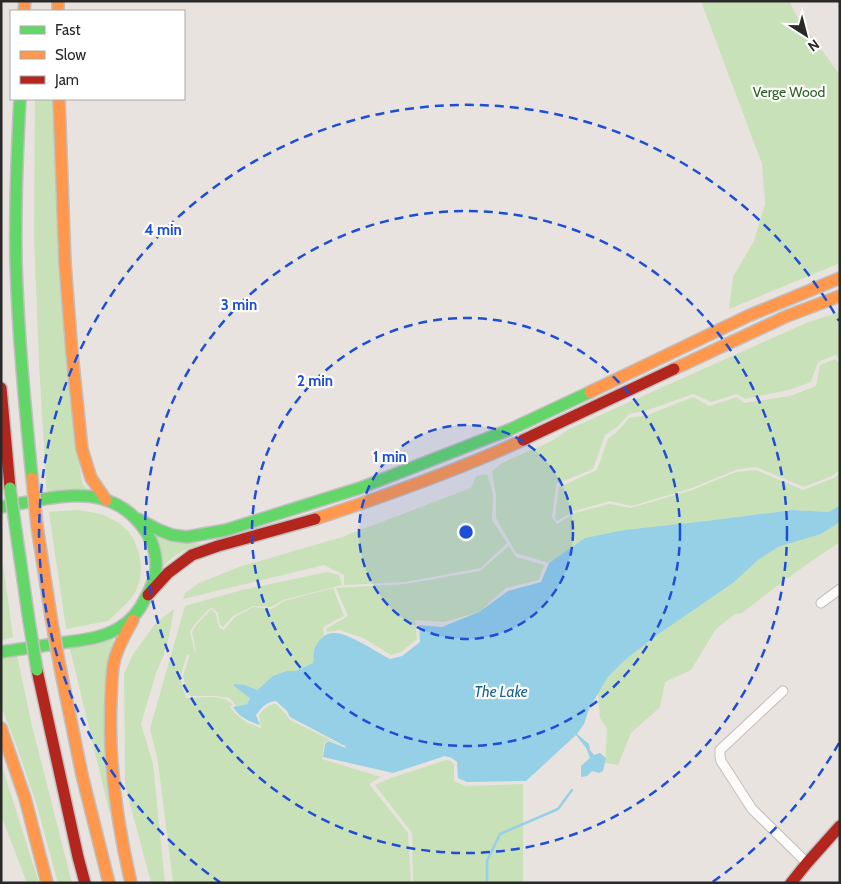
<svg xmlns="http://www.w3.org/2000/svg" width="841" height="884" viewBox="0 0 841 884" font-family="Cabin,sans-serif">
<rect width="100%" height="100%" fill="#e8e3de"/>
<path fill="#c9e1b8" d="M701,1H789L798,18L840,75V263L729,309L733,277L754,241L765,204L762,164Z
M35,99H53L72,414L82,483L90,492L47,498L39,364L34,235Z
M840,312V359L835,355L818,362L811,382L789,390L745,399L737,394L711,402L693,394L648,410L629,414L617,427L605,435L593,469L556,484L552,517L557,524L575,513L609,504L631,508L692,490L736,472L756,470L803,490L834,478L840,473V505L829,512L792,510L585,538L549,563L516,553L496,518V495L492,471L502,463L552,441L567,430L806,323Z
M835,359L840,364V470L832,476L804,487L756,467L738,469L692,488L632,506L610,501L574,511L557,521L555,518L559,487L597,470L608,439L620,429L629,418L648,415L693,397L709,406L737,397L744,403L790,396L816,386L820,365Z
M487,474L493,494L492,520L507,543L481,568L405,582L344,585V575L324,565L183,599L185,593L199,583L239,567L342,537L471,488L476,476Z
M78,510L102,514L119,523L129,532L134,540L139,553L141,566L140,580L135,593L127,603L108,621L66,629L49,512Z
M840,522V542C806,564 774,588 742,613L735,614L716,629L691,670L665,682L660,707L631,733L618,765L605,763L607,729L600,718L598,694L608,677L625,660L660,633L733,583L757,560L778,547L821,534Z
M153,533L201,544C182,551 174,554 161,569Z
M509,546L516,557L544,565L539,580L506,588L479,612L444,622L415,620L417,639L401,652L391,655L363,638L339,630L327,632L326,629L348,616L336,588L405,584L480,571Z
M1,550L13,637L1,640Z
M327,572L339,575L342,585L283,600L271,607L253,606L233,616L223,627L220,625L218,613L211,607L194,625L190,632L195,652L196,651L192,632L196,625L211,609L216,614L219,627L224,630L235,617L253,607L272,609L284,601L333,588L344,616L323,627L324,635L314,648L313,663L295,671H287L262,685L257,690L245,685L235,686L250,697L247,704L236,706L230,698L216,696H189L183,676L190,654L187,655L180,678L186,698C200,698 223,693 233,705L230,707C238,718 248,724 261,728L259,715C264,709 268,704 276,704L285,713L290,720L343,746L328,740L324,743L322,759L381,777L369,784L408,833L411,883H173L158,762L150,729L185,606L242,590Z
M174,609L169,637L163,657L156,673L141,724L153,764L165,883H151L125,785L124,674L133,654L156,623Z
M113,637L110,815L69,645Z
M17,655L32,726L72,883H58L37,806L17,747L1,706V656Z
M446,760L451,761L454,764V781L466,786L523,784V883H413L412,833L375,785L391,778Z
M1,763L39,883H27L1,815Z"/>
<path fill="#95d0e6" d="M840,505V522L821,534L778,547L758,560L733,583L660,633L625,660L608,677L589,709L584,724L577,734L589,744L590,750L594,755L600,753L606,758L603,771L599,773L592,771L587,776L581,777V766L590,758L586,748L576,735L526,781L467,782L458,778L457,762L452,758L445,756L393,773L323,757L325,744L328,741L346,748L345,746L290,717L287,711L276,701C266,702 262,707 256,715L260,725C248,721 239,717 233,707L247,704L250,698L234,686V684L245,685L257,690L273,676L287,671H295L313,663C314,658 313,651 315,647C319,640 325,633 333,633C348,632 376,652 390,659L402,656L420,642L419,625L442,627L479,612L508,591L541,582L549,563L585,538L625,530L707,521L792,510L829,512Z"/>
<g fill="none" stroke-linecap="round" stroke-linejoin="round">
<path stroke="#95d0e6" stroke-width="2.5" d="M487,883V861L500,834L558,809L572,790"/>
<g stroke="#c1bfc0" stroke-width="11">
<path id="street" d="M821,603L840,589
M783,691L720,750V756L721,761L752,809L807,863"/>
</g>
<g stroke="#c1bfc0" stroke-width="14">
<path id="fast" d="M20,99C17,153 15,208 16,262C18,334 25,406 32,478
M1,507C30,502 70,491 99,498C130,505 158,535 156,569C155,579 151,588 146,597C140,610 131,621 119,628C101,639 81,640 61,643C41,646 21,649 1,652
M138,519L159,530L172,535L187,537L226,530L360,488L511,429L590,392
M16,531L29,621"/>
</g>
<g stroke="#c1bfc0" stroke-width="14">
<path id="slow" d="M58,1V11
M24,11L25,1
M59,99L65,263L72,353L82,449L91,478L106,500
M674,369L787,316L840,296
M590,392L748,316L840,278
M315,519C385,496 456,471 523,440
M37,526L51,617
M60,667L82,775L109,883
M1,728L25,798L47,883
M131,883C117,823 108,762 111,700C112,686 111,671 115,658C119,644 126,632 133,620"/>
</g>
<g stroke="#c1bfc0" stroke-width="14">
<path id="jam" d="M1,388L10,488
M523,440L674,369
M148,595L168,573L192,555L218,546L315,519
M37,670L78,857L85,883
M791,883L807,863L840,826"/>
</g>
<use href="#street" stroke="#fcfbfa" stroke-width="9"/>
<use href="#fast" stroke="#63d668" stroke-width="11"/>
<use href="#slow" stroke="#ff974d" stroke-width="11"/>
<use href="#jam" stroke="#b3261e" stroke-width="11"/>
<g stroke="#c4c2c0" stroke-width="14" stroke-linecap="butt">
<path id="fast-bridge" d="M10,488L16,531
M29,621L37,670"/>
</g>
<g stroke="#c4c2c0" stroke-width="14" stroke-linecap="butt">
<path id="slow-bridge" d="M32,478L37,526
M51,617L60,667"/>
</g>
<use href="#fast-bridge" stroke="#63d668" stroke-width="11"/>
<use href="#slow-bridge" stroke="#ff974d" stroke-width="11"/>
</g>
<circle cx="466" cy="532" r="107" fill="#1d4ed8" fill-opacity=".12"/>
<g fill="none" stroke="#1d4ed8" stroke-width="2.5" stroke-dasharray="9 6">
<circle cx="466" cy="532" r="107"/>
<circle cx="466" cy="532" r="214"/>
<circle cx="466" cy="532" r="321"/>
<path d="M839 743A428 428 0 0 1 711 883M221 883A428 428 0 1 1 839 321"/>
</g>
<g text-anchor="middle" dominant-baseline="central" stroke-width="4.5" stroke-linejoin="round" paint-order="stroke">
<g font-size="14" fill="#2a621c" stroke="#fff">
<text x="789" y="92">Verge Wood</text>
</g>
<g font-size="15" font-style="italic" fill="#136593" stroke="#fff">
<text x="501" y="692">The Lake</text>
</g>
</g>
<circle cx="466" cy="532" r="8" fill="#1d4ed8" stroke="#fff" stroke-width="2.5"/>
<g font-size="15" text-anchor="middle" font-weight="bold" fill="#1d4ed8" stroke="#fff" stroke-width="4.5" stroke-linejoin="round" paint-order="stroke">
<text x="163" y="235">4 min</text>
<text x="239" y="310">3 min</text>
<text x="315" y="386">2 min</text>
<text x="390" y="462">1 min</text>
</g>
<rect width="841" height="884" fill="none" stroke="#292929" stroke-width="5"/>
<rect x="10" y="10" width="175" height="90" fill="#ffffff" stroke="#a9a9a9"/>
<rect x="20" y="26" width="25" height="8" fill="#63d668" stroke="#a9a9a9"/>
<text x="55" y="35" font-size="15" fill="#292929">Fast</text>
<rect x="20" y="51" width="25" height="8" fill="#ff974d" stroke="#a9a9a9"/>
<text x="55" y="60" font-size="15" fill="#292929">Slow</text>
<rect x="20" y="76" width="25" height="8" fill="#b3261e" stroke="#a9a9a9"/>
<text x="55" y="85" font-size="15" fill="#292929">Jam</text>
<g transform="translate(806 35) rotate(144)" stroke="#ffffff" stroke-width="4" paint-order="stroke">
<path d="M0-4L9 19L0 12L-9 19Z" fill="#292929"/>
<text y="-8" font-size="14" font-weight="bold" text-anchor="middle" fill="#292929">N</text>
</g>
</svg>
